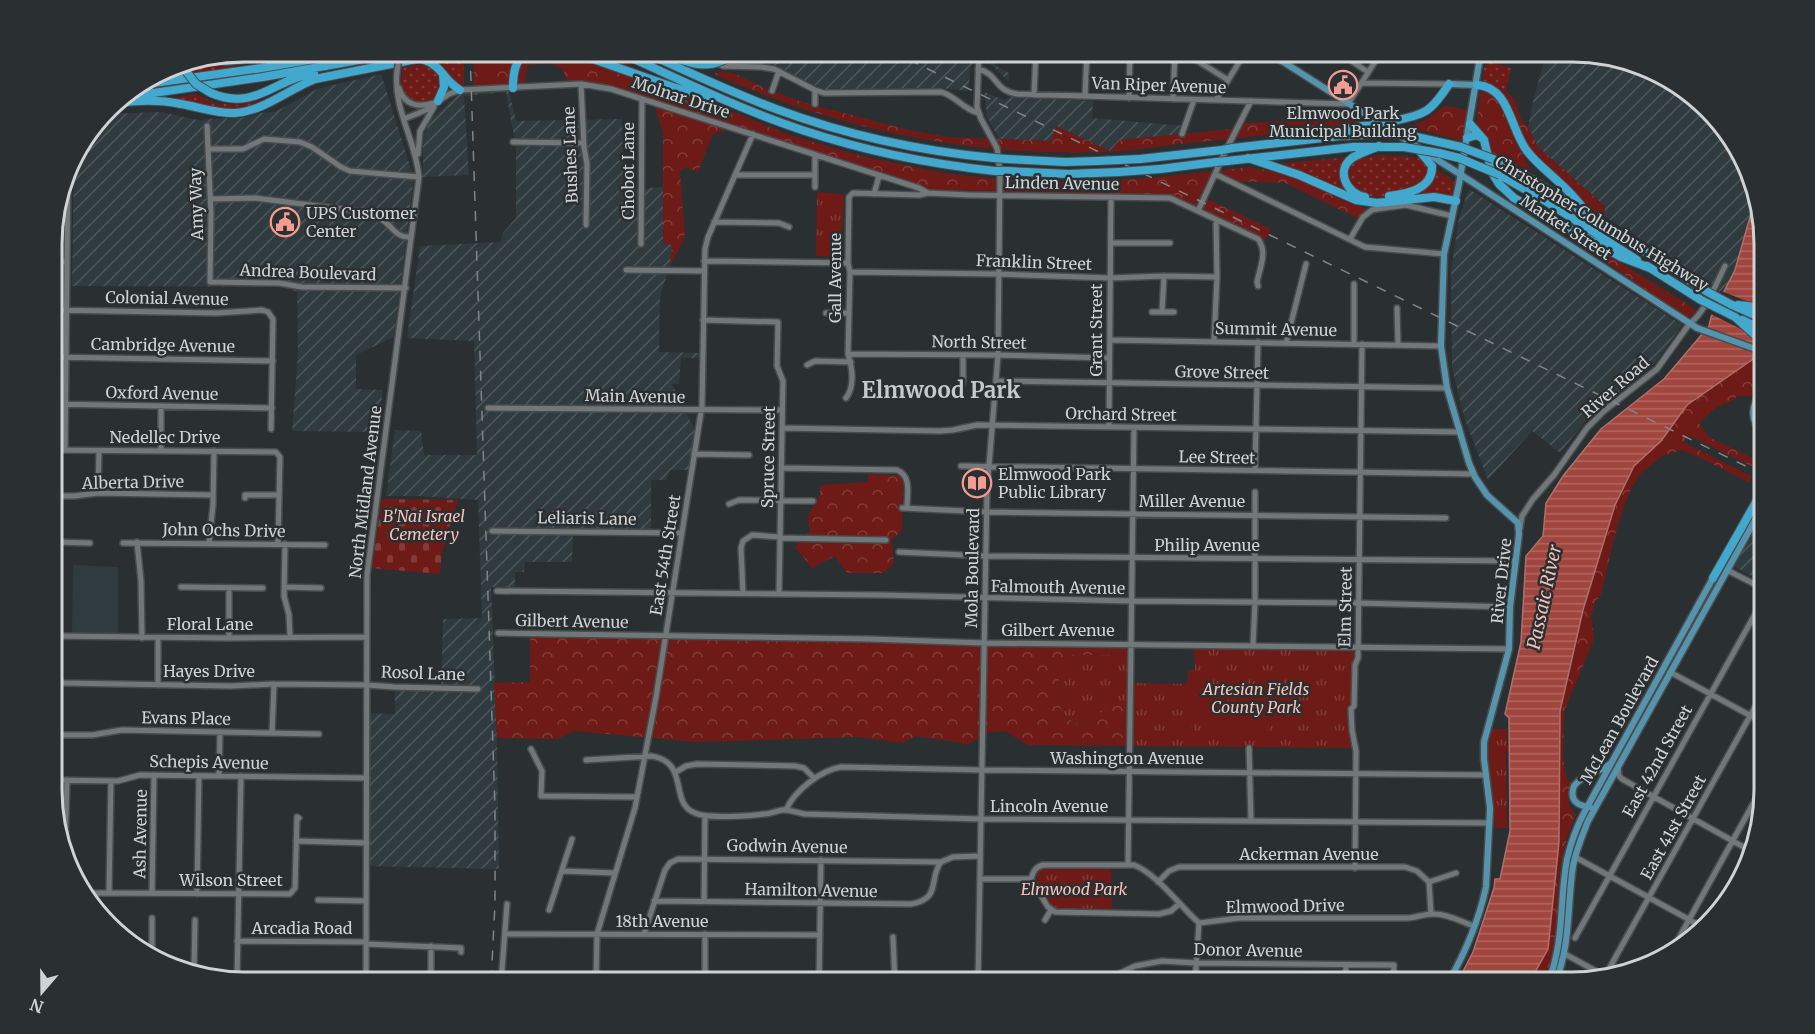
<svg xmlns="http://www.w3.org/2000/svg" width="1815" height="1034" viewBox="0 0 1815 1034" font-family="Merriweather,serif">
<defs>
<pattern id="industrial-furrows" width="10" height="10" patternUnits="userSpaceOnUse" patternTransform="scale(1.5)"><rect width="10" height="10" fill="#303b40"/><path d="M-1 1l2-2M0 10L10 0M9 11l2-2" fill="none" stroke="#4d565b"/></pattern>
<pattern id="grass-dots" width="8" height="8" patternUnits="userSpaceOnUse" patternTransform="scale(1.5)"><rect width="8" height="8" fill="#6e1b17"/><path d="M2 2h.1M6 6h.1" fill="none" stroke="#823b38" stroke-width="1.8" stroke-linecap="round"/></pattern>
<pattern id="forest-crowns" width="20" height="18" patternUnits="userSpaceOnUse" patternTransform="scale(1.5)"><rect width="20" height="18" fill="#6e1b17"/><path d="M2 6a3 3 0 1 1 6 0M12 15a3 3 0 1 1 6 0" fill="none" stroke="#823b38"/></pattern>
<pattern id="cemetery-stones" width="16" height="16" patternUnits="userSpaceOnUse" patternTransform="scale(1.5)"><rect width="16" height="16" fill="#6e1b17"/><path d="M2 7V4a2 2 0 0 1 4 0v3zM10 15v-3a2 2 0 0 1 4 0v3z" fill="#823b38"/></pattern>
<pattern id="park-tufts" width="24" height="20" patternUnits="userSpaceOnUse" patternTransform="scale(1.5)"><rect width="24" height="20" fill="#6e1b17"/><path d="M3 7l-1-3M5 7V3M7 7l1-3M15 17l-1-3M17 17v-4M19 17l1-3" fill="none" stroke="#823b38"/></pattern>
<pattern id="water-rules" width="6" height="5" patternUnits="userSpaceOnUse" patternTransform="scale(1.5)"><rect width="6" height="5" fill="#a1463e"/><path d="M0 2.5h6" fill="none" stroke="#b16862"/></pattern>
</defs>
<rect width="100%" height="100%" fill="#2a2f31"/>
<path fill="#303b40" d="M73,565L118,567V634H72Z"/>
<path fill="url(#industrial-furrows)" d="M699,51H997L995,65L1009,73V82L993,66L978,60L971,66L968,91L940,88L826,89L811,84L771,64H725Z
M1547,51H1572L1667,77L1732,137L1754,203L1735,270L1721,299L1718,288L1604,216L1605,206L1538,147L1528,127L1534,97Z
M381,74L412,172L413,183L394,337L356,355V389L383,390L377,432L292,431L298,354L297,292L284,287L72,286L74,154L105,114L162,112L203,121V119L240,118L260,113L275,112L317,89Z
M509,91L516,121L622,119L624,190L663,187V243L672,244L670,266L660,296L659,352L703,353V358H681L679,384H672L696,433L690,470H670L666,480H651V533L573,532L572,562H525L524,572H515V587H491L497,738L499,869L367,866V713L395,714V687H441L443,619L482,618L478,500L419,496H386L395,430L421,431L424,455H477L474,341L407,338L420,246L501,242L502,234L516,218V148L506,92L464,96L469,175L423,177V139L430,120L457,95L474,92Z
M984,92L1004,100L1010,97L1093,101L1092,118L1185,126L1182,134L1120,140L1110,151L1056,126L1052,141L999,139L987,117Z
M1469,189L1682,325L1655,363L1589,417L1560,453L1532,431L1488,480L1465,420L1452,368L1451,272L1459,217Z
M1764,512V583L1733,566Z"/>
<path fill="url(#grass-dots)" d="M464,56V89L455,86L436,61Z
M203,59C215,66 232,65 246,66L190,74L184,63Z
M1490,62L1511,68L1506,91L1497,90L1483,82L1484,68Z
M415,65C459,63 442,125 404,97L401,85L402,68Z
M290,88L253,108L227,111L162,100L196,94L214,103L239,105L264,99Z
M1382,155L1414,157L1425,160C1440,188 1387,199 1368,196C1361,194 1353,187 1347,184C1345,158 1361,158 1382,155Z
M1350,157C1340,175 1338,183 1354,198L1276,164Z
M1435,168L1455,182L1451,197L1411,196C1424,190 1436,184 1435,168Z"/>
<path fill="url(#forest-crowns)" d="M473,51H597L719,106L787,134L861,156L944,173L1008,180L1096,182L1160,177L1249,167L1294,176L1366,209L1359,219L1285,183L1230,181L1215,175L1205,198L1271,229L1262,245L1171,199L929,189L733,128L713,134L698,172L686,167L680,171L685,237L670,266L672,245L663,243V133L654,103L615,90L569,84L562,68L546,63L527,66L524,84L509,91L474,92Z
M723,71L733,73L769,90L806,103L909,130L948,137L1051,141L1056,126L1110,151L1120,140L1240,128L1245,123L1305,120L1306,115H1309L1344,112L1362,123C1302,131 1242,138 1181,144C1156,147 1130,151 1104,152C970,157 836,129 714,74Z
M1497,90L1506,91L1515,100L1521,119L1528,127L1538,147L1605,206L1604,216L1595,212L1536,159L1526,147Z
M1480,92H1490L1499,101L1516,141L1532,172L1491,152L1487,142L1476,127Z
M1446,106L1469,110L1462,141L1425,131L1404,129L1425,120L1441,108Z
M1603,252L1692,307L1696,311L1687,319L1601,258Z
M1756,356L1764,360V381L1753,396H1737L1732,401L1715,408L1699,423L1709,437L1764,464V472L1688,435L1683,442L1751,476L1750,483L1701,458L1681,450L1662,456L1640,474L1630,491L1622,512L1614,539L1601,594L1595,603L1591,615L1594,639L1564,712L1563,759L1567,780L1573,783C1567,795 1566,805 1576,815C1568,832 1563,850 1560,868C1555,910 1562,942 1543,983H1529L1548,949L1559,842L1560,711L1583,610L1615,505L1634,466L1661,441L1687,405Z
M868,474L903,476L902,531L891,540L894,563L883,573H847L835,556L812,568L795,547L810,531L808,516L820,495V485L868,482Z
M530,635L1119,647L1109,655L1059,679L1062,715L1079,725L1112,706H1130V746L1028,745L1005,731L990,732L968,744L916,736L903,743L858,737L696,742L575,731L557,739L497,738L494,683L530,682Z"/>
<path fill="url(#cemetery-stones)" d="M382,499L458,500L442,553L440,574L372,568Z"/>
<path fill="url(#park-tufts)" d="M817,192L844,194L841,257L816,256Z
M1131,643V683L1187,684L1188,671L1195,670L1194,648L1353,651L1355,748L1130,746V706H1112L1079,725L1062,715L1059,679L1070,655H1109L1119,647Z
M1492,729H1507V745H1509V750L1506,751L1507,828H1495L1488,749Z
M1044,868L1111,869L1112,909L1055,908L1052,907C1045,897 1034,884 1038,872Z"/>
<path fill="#6e1b17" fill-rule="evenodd" d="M1189,695L1282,696C1282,706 1288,714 1285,724C1283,731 1276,737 1268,739C1254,742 1222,739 1206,739C1194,737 1183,729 1185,715C1185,707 1189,703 1189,695ZM1204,699L1269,701C1276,704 1282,710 1282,718C1282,725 1278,731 1272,734C1262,739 1215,736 1202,735C1183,727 1186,706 1204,699Z
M1203,702L1268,703V733L1203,732Z"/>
<path fill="url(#water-rules)" stroke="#af706b" stroke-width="1.5" d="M1754,203L1764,231V349L1759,355L1687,405L1661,441L1634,466L1615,505L1583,610L1560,711L1559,842L1548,949L1529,983H1457L1473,952L1494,888L1495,879H1500L1510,831L1509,718L1505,714L1521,642L1526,556L1543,536L1546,503L1563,476L1601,429L1664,379L1709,326L1711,317L1735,270Z"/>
<path fill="#2a2f31" d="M1721,291L1749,302L1764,306V337L1756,340L1741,329L1709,313Z"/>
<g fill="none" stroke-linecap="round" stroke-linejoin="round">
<g stroke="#484c4d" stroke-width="8">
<path id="minor" d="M692,51L723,66L761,67L774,69L815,90L824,93L941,92C956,96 963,109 978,113
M1031,51H1036L1034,95
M1182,51L1228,80
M1336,51L1368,72
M1275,56L1278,51
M978,69C999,74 993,90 1017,94L1348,104L1378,57
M1362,83L1449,84
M581,84L584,147L587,164L586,225
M399,88C404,105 418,108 434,103
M815,90V104
M772,91L779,71
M1085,96L1087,51
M1129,98L1130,51
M1173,99L1175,51
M1216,100L1246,51
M404,119L426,110L449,94L460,90L581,84L611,89L919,188L928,193
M207,126L211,214L210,282L279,283L302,287L406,288
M1182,134L1194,100
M513,142L584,143
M208,149H243L264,139L300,142L312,147L341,167L350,171L419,177
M418,154L420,131L434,107
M1215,174L1365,247L1444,254
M735,175H815
M815,187V156
M874,194L879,176
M210,199L255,198L366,212C371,214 376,216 381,219C393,226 395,238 411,237
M1198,211L1225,152L1251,101
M714,222L779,223L789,227
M1350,239L1363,217L1372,210L1377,209L1406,205L1452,216
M1111,243H1170
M641,244L642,99
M704,261L848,263
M53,262H67
M626,270L704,271
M850,272L998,274L1110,278L1164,276L1217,277
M1354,284V344
M1397,308L1398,345
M53,310L217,313L262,310L268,312L273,319L271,429
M1152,312H1174
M1162,312L1164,276
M826,313H849
M703,320L778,322L777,366L783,381L779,594
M1110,340L1441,346
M1214,341L1217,277L1216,220
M1286,343L1306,264
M848,354L998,355L1109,358
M53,357L273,361
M807,365L815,361L851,362
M996,381L1447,388
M895,393L903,389H958L962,385L963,381V355
M846,398C855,386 852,367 848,354L850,272L848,263L849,197L853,193L919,195L928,193L969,195L1170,198L1258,239C1268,252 1260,267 1257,282L1258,286
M53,404L272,408
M161,406V451
M488,408L782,410
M1109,427L1111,197
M782,428L940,431L953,430L977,425L1459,432
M53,450L276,452L280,457L278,544
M65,450L68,168
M694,454L749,455
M961,466L1474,474
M782,468L897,470C912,476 907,494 907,508
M1255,470L1258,342
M98,493L99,451
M53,496H74L98,493L213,495
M245,498V495H279
M729,504L739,500L813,501
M902,508L987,512L1446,518
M1520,528L1522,516L1533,499L1554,475L1587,428L1604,411L1657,369L1690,323C1704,314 1717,282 1725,266
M492,531L682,533
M780,538L886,540
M53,542L90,543
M137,542L141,581L142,638
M123,543L325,545
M209,543L213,505L214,451
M285,544L284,596L289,615L290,637
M899,552L986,556L1516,561
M1727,570L1764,589
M181,587L263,588
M284,587L321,588
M229,588V638
M497,591L880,595L1131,601L1359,603L1510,607
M743,593L741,548L743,541L752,535L780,537
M498,633L869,639L985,643L1509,649
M53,636L229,638L367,637
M158,638V685
M1253,645L1255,603V492
M1670,672L1764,723
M53,680L64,683L231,686L274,684L367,685L395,687L478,689
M272,733L274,684
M53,735H92L122,730L319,734
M1249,748L1251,821
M531,749L542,771L541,796L637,797
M586,760L651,756C691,762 668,803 695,813C708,819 749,816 764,814C770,814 776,811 782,810C790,809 797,813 805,814L981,819L1490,823
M1618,767L1619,776L1622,779L1749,850
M676,772L686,766L697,764L795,766L804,768L814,778
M219,776L220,732
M53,780L118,781L140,775L367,778
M786,810C794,791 821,770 841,767L982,770L1486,775
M296,841L367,843
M65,849L67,780
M1575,857L1699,925
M1128,865L1134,428
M1355,868L1356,751L1352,730L1351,709L1354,706L1355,665L1358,658L1362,344
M562,871L615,873
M980,879H1031C1033,872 1035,867 1043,865H1134C1157,874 1180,906 1199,923L1239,918H1409C1418,917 1427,913 1435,914C1448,914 1462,922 1474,926
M1031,879L1048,907L1055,912L1159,914L1171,911L1179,904
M1158,882L1169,871L1179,867H1405L1417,871L1429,882L1431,913
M1429,882L1456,873
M82,893L290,894L295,888L297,817L299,818
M109,893L111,781
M152,893L154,775
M197,894L199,776
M318,900L366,901
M654,901L911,904C942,899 928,879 941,862
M704,901L705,816
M549,910L572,839
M1045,920L1051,910
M108,921V917
M505,934L820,935
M644,934L665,870L670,863L678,859L941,862L953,857L980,856
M705,934V983
M893,937L895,983
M1575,938L1764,598
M237,941L366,942
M366,944L461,948V952
M1565,954L1605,976
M1669,956L1764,784
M152,958V918
M194,970L195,920
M501,975H895
M1605,976L1764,691
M237,981L241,776
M366,983L367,575L419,177C416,141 393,109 397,72
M431,983V946
M501,983L507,904
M596,983L597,934L635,808L656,697L702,406L705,249L708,237L753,134
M819,983L821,860
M978,983L987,490L998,355L1000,172L997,148L981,119L977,107L979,51
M1106,983L1118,974L1135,966L1162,961L1196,963L1394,965L1393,983
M1195,983L1199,923
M1345,983L1346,965"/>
</g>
<g stroke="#484c4d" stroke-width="9">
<path id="major" d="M1266,51L1455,171L1697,328L1764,352
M1449,84L1477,85
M1762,390C1752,405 1748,420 1764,434
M1590,807C1577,806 1569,800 1574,786C1583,774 1598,773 1610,764
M1448,983C1465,953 1479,920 1486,887L1490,808L1484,759V742L1509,649L1510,607L1519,534L1518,523L1487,495L1475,477L1469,463L1447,388L1441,346L1444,254L1459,184L1481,51
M1548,983C1565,939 1559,903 1567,859C1571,842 1577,826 1585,811L1713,578
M1555,983C1571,945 1567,906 1573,866C1576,850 1582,836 1588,821L1764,504"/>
</g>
<g stroke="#484c4d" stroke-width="10">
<path id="highway" d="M570,51L673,87L711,98
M617,51C678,79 739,109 802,130C865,151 929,164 995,171
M642,51C686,71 730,92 776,109C846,135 919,151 994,158
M655,51L685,61
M210,58L226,61L237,60L330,51
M422,59C443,66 443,80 460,90
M139,85L262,68L360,51
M1477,85C1510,87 1510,129 1527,151C1537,164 1551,174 1563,186C1571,193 1578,202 1585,210
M513,88C513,72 515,60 528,51
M211,93C255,112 274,79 314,73
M119,98L263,77L409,51
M438,101L444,87L443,74
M113,104C135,100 158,99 181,104C199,107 217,114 235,113C264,111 289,89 315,79L457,51
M1389,122C1424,114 1429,115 1449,84
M1470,124L1484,140L1490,165L1494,176L1499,184L1514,198L1621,257L1650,268
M1326,133L1368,125
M1412,136L1461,147
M1467,138L1477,135L1482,138
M1233,148L1340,136L1383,134
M1439,153L1459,158
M1248,158L1299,175L1356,200L1377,203L1434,197L1456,201
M1006,159L1065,162L1097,161
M1140,159L1222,150
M1493,159L1533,180L1706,291
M1227,161L1353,147H1404
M1160,169L1216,162
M1007,171L1068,174L1119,172
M1500,175L1547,202L1637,260
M1389,196C1407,194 1433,189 1432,166L1418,149
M1365,197C1347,194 1335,171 1352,158C1360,153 1370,150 1379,146
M1647,266L1701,300
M1730,304L1764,319
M1738,305L1764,308
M1735,317L1764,343
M1742,320L1764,330
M1760,391L1764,388
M1713,578L1764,488"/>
</g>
<use href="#minor" stroke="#727779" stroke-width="5"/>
<use href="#major" stroke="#5594ac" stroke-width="6"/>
<use href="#highway" stroke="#42a8ce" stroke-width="8"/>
<path stroke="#818586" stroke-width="1.5" stroke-dasharray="10 10" stroke-linecap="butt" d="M470,51L495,809V904L491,983
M891,51L1764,475"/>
<g stroke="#484c4d" stroke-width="8" stroke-linecap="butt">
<path id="minor-bridge" d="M397,72L400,51"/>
</g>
<g stroke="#484c4d" stroke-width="10" stroke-linecap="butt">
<path id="highway-bridge" d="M685,61C705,68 721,65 736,51
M182,66L196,84L211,93
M1368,125L1389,122
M1383,134L1412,136
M1404,147L1439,153
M1461,147L1493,159
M1222,150L1233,148
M994,158L1006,159
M1459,158L1500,175
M1097,161L1140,159
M1216,162L1227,161
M995,171H1007
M1119,172L1160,169
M1706,291L1730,304
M1701,300L1735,317"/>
</g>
<use href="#minor-bridge" stroke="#727779" stroke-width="5"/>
<use href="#highway-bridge" stroke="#42a8ce" stroke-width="8"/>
</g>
<defs>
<g id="civic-ring" transform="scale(1.5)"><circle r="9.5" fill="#2a2f31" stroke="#f59c92" stroke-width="1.5"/><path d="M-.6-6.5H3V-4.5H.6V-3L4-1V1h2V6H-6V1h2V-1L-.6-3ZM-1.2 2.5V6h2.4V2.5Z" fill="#f59c92"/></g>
<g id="library-ring" transform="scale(1.5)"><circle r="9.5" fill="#2a2f31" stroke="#f59c92" stroke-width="1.5"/><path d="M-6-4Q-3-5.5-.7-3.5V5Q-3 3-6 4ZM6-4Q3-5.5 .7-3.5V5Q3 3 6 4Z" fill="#f59c92"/></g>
</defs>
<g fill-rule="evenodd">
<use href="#civic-ring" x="1343" y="85"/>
<use href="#civic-ring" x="285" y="222"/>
<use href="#library-ring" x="977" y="483"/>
</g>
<g text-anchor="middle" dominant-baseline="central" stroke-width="5" stroke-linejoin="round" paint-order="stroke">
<g font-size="16" fill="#d0d3d4" stroke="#2a2f31">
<text transform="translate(1159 85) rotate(2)">Van Riper Avenue</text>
<text transform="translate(681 97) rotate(18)">Molnar Drive</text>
<text transform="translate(570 155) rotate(-92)">Bushes Lane</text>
<text transform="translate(628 171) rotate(-90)">Chobot Lane</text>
<text transform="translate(1062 183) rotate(1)">Linden Avenue</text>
<text transform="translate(196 204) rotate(-92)">Amy Way</text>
<text transform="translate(1602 223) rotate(31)">Christopher Columbus Highway</text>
<text transform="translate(1566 227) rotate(33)">Market Street</text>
<text transform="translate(1034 262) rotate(2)">Franklin Street</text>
<text transform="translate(308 272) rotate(2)">Andrea Boulevard</text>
<text transform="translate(835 278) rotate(-90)">Gall Avenue</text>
<text transform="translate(167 298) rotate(1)">Colonial Avenue</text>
<text transform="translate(1276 329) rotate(1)">Summit Avenue</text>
<text transform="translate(1096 330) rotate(-90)">Grant Street</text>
<text transform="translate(979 342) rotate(1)">North Street</text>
<text transform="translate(163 345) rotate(1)">Cambridge Avenue</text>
<text transform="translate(1222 372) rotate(1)">Grove Street</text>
<text transform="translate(1615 387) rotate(-41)">River Road</text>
<text transform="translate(162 393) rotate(1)">Oxford Avenue</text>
<text transform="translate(635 396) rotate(1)">Main Avenue</text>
<text transform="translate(1121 414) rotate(1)">Orchard Street</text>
<text x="165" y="437">Nedellec Drive</text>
<text transform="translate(768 457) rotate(-89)">Spruce Street</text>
<text transform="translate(1217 457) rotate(1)">Lee Street</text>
<text transform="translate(133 482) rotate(-1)">Alberta Drive</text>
<text transform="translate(365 492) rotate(-83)">North Midland Avenue</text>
<text x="1192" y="501">Miller Avenue</text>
<text transform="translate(587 518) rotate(1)">Leliaris Lane</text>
<text transform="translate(224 530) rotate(1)">John Ochs Drive</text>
<text x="1207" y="545">Philip Avenue</text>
<text transform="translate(665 555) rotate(-81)">East 54th Street</text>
<text transform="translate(972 568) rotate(-89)">Mola Boulevard</text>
<text transform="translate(1501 581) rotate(-84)">River Drive</text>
<text transform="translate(1058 587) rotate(1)">Falmouth Avenue</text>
<text transform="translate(1345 607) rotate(-89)">Elm Street</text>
<text transform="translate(572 621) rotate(1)">Gilbert Avenue</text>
<text x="210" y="624">Floral Lane</text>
<text x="1058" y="630">Gilbert Avenue</text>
<text x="209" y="671">Hayes Drive</text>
<text transform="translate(423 673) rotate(2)">Rosol Lane</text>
<text transform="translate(186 718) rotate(1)">Evans Place</text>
<text transform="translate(1619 720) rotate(-61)">McLean Boulevard</text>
<text x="1127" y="758">Washington Avenue</text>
<text transform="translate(1657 761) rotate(-61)">East 42nd Street</text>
<text transform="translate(209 762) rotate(1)">Schepis Avenue</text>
<text x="1049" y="806">Lincoln Avenue</text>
<text transform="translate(1673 827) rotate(-61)">East 41st Street</text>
<text transform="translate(140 834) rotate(-89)">Ash Avenue</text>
<text transform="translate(787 846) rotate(1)">Godwin Avenue</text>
<text x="1309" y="854">Ackerman Avenue</text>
<text x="231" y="880">Wilson Street</text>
<text transform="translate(811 890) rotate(1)">Hamilton Avenue</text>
<text transform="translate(1285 906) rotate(-1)">Elmwood Drive</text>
<text x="662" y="921">18th Avenue</text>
<text x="302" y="928">Arcadia Road</text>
<text transform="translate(1248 950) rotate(1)">Donor Avenue</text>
</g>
<g font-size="16" fill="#d0d3d4" stroke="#2a2f31" text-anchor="start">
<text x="1343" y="113" text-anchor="middle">Elmwood Park<tspan x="1343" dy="18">Municipal Building</tspan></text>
<text x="306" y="213">UPS Customer<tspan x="306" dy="18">Center</tspan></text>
<text x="998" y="474">Elmwood Park<tspan x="998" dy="18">Public Library</tspan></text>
</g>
<g font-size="16" font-style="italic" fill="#f6c2bb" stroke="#2a2f31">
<text x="424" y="516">B'Nai Israel<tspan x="424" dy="18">Cemetery</tspan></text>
<text x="1256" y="689">Artesian Fields<tspan x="1256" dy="18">County Park</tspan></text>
<text x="1074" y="889">Elmwood Park</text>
</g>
<g font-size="18" font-style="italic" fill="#f4c0b9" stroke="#2a2f31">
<text transform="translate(1544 597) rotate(-78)">Passaic River</text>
</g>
<g font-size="22" font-weight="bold" fill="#c5cbcd" stroke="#2a2f31">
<text x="941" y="390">Elmwood Park</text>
</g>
</g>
<path d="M0 0H1815V1034H0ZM244 62H1572A182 182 0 0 1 1754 244V790A182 182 0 0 1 1572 972H244A182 182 0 0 1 62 790V244A182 182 0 0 1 244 62Z" fill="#2a2f31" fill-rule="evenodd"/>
<path fill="none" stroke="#d0d3d4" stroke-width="3" d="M244 62H1572A182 182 0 0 1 1754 244V790A182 182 0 0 1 1572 972H244A182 182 0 0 1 62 790V244A182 182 0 0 1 244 62Z"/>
<g transform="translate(42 992) rotate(200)" stroke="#2a2f31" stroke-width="4.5" paint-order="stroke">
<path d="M0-4.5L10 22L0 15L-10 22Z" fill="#d0d3d4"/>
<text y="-9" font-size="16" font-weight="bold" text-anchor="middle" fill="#d0d3d4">N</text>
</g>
</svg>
